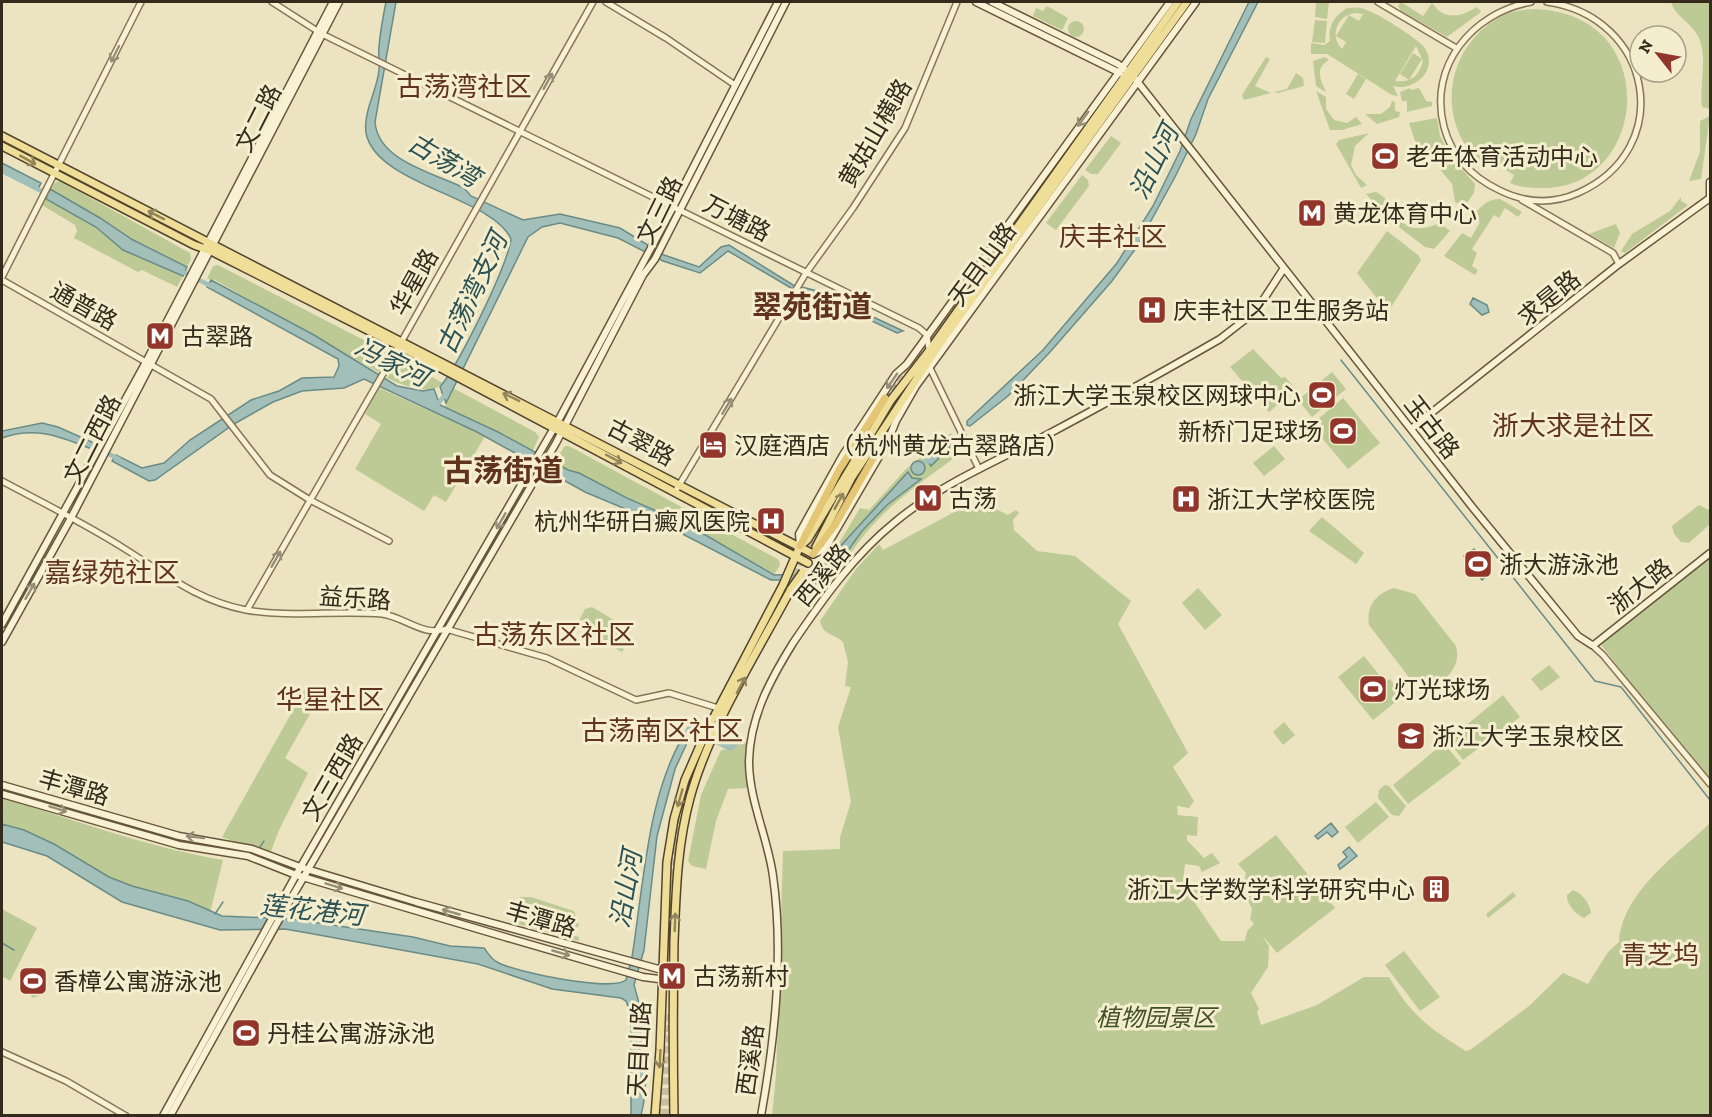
<svg xmlns="http://www.w3.org/2000/svg" width="1712" height="1117" viewBox="0 0 1712 1117" font-family="'Zilla Slab','Noto Sans SC',serif">
<rect width="100%" height="100%" fill="#ece4c0"/>
<path fill="#beca95" fill-rule="evenodd" d="M1316,2H1329L1327,19L1315,17Z
M1401,2L1423,16L1432,3C1445,21 1460,17 1477,7L1481,12L1447,37L1401,11L1398,6Z
M1671,2H1710V109L1702,107C1699,84 1708,60 1699,38C1692,22 1675,17 1671,2Z
M1047,6L1068,18L1062,30L1033,16L1036,8L1043,11Z
M1347,8C1352,8 1357,7 1361,8C1373,10 1417,38 1424,47C1440,69 1414,92 1393,86L1398,96L1392,95L1327,54H1311V43L1324,45L1330,41C1327,27 1335,15 1347,8ZM1355,13L1363,14L1359,21L1349,15L1336,36L1346,42L1342,49C1329,35 1337,16 1355,13ZM1416,46L1423,61C1419,76 1411,83 1395,81Z
M1533,9C1664,12 1649,186 1546,188C1534,188 1521,188 1510,183L1514,175L1485,157L1480,163C1434,119 1446,45 1502,16C1511,11 1523,10 1533,9Z
M1315,20L1327,21L1325,43L1312,42Z
M1068 29a8 8 0 1 1 16 0a8 8 0 1 1-16 0Z
M1413,53L1422,59L1409,80L1400,74Z
M1266,57L1270,59L1255,86L1271,93L1244,100L1242,95Z
M1325,57L1329,60C1314,68 1321,81 1326,92L1316,86L1313,61Z
M1296,73L1303,78L1304,86L1278,93L1274,92L1287,89Z
M1358,74L1366,79L1354,99L1346,94Z
M1410,88L1411,90L1419,88L1426,101L1432,102V106L1407,112V101H1402L1400,92Z
M1316,91L1326,97V109L1334,120L1347,123L1356,117L1362,124L1342,130H1330Z
M1392,101L1395,102V111L1400,112L1399,117L1377,124L1365,114H1381L1390,107Z
M1710,116L1701,179L1689,181L1700,152V121Z
M1437,118L1440,136L1449,152L1435,165L1422,162L1409,123Z
M1369,133L1355,146L1351,165L1356,175L1367,185L1361,188L1336,144L1339,140Z
M1111,136L1121,143L1098,174H1091L1085,170Z
M1453,159L1475,184L1474,193L1465,206L1455,202L1452,184L1439,168Z
M1082,175L1088,180L1089,186L1056,230L1046,223Z
M60,181L190,253L191,259L187,267L133,240L100,218L50,189L56,182Z
M1376,192C1402,205 1394,242 1440,223L1450,231L1434,249L1425,247L1391,221L1366,194Z
M1681,197V201L1688,205L1625,253L1621,251L1632,234L1670,211Z
M46,199L96,227L123,250L183,276L177,287L142,270L138,272L74,238L77,231L75,225L42,205Z
M1500,199L1522,212L1518,217L1505,208L1499,218L1494,215L1472,249L1477,253L1472,266L1478,270L1475,275L1444,256L1462,233L1471,238L1480,222L1472,217C1480,207 1487,199 1500,199Z
M1616,224L1620,233L1614,248L1589,234Z
M1387,231L1418,255L1421,260L1388,312L1357,273Z
M218,265L389,353L378,372L215,280L207,279L213,266Z
M1253,349L1281,378L1285,377L1296,389L1269,412L1230,367Z
M398,359L443,383C431,397 402,385 387,378Z
M1332,372L1346,389L1312,417L1298,400Z
M379,388L485,436L446,502L434,495L424,511L355,469L381,424L365,414Z
M453,388L535,432L539,437L533,450L445,407Z
M1343,398L1380,443L1348,469L1311,425Z
M951,433L959,450L957,456C912,489 875,513 846,561L829,560L860,508L869,510L906,469Z
M565,446H569L779,560L780,565L774,575L691,526L560,467L554,462Z
M1274,446L1285,459L1264,476L1253,463Z
M985,505L987,509L994,508L1008,515L1016,510L1019,513L1013,520L1014,530L1037,551L1075,556L1131,601L1118,624L1188,753L1173,767L1194,801L1189,808L1177,806L1178,815L1198,817L1197,836L1187,835V840L1204,858L1212,853L1220,863L1202,872L1199,866L1185,864L1183,882L1186,887L1206,892V897L1195,903L1221,941H1245L1247,931L1254,924L1250,919L1252,909L1243,890L1246,873L1238,864L1276,835L1335,908L1277,953L1262,935L1269,946L1268,967L1251,993L1259,1009L1257,1012L1261,1025L1317,1005L1364,977H1389C1410,1014 1430,1029 1466,1051L1470,1050L1529,1006L1563,973L1588,984L1608,952L1619,942C1622,892 1677,855 1710,823V1115L841,1116V1113L840,1116H772L776,1075L783,851L840,849V837L851,802L838,727L851,687L845,686L848,662L843,642C835,634 822,635 820,621L856,569L879,544L883,550L958,510Z
M1699,505L1709,510L1710,524L1689,543L1681,542L1674,534L1672,526Z
M1322,517L1364,553L1356,564L1309,531Z
M1710,548V787L1596,638Z
M1198,588L1222,615L1205,630L1182,603Z
M1394,588L1415,594L1456,646C1460,662 1453,673 1440,683L1420,685L1411,680L1369,625C1366,606 1375,594 1394,588Z
M592,607L629,629L630,637L621,647L624,649L622,652L574,624L579,621L585,609Z
M1364,656L1385,682L1390,679L1403,696L1373,720L1338,677Z
M1549,665L1560,677L1541,691L1531,679Z
M313,685L324,689L285,758L308,773L279,830L270,854L222,837L306,687Z
M1503,695L1520,717L1463,760L1448,740Z
M1284,722L1295,735L1283,745L1273,732Z
M738,740L747,743L745,774L749,788L728,789L716,821L706,869L692,866L688,861L701,795L721,750L731,749Z
M1444,743L1461,764L1408,804L1393,785Z
M1385,785L1389,786L1406,806L1399,816L1392,815L1378,798L1379,790Z
M2,798C75,820 147,847 223,860L210,913L125,888L2,830Z
M1376,802L1389,817L1358,843L1345,827Z
M1573,890C1582,893 1590,904 1591,913L1584,918C1576,915 1566,904 1567,895Z
M1513,892L1516,896L1488,918L1486,914Z
M520,897H531L574,911L579,925L571,935L579,937V941L511,922L513,918L511,908Z
M2,909L37,928L10,981L2,976Z
M1404,951L1440,997L1420,1011L1385,965Z
M26,966L47,978L40,995L33,998L19,984Z"/>
<path fill="#a3bfba" stroke="#6a8c87" stroke-width="1.5" d="M386,2H396L375,122C378,161 434,173 464,188L471,196L523,220L560,214L620,228L664,255L699,267L721,247L729,245L793,285L818,291L903,331L897,333L828,300L791,288L728,251L700,273L663,261L618,238L560,223L542,227L528,237L446,403L440,387C459,364 507,267 511,239C493,197 376,185 366,133C363,112 377,91 379,70C380,63 378,55 379,47C380,32 383,17 386,2Z
M1249,2H1258L1208,99L1196,134L1175,177L1136,248L1112,281L1050,352L1008,396L970,426L967,425V421L1043,350L1117,263L1153,206L1180,151L1191,119Z
M2,163L41,183L38,189L2,171Z
M50,189L100,218L133,240L187,267L183,276L123,250L96,227L46,199Z
M211,280L314,335L397,386L423,391L434,389L440,405L498,432L568,470L579,473L627,498L690,526L774,575L815,574L908,472L912,478L921,479L887,505L862,531L837,566L817,576L819,578L808,598L805,594L812,580H771L673,529L585,492L477,432L364,379L344,388L302,391L273,402L234,424L155,480L149,481L112,461L116,455L142,468L164,463L190,440L251,400L279,391L302,378L334,377L339,366L338,359L207,287Z
M1473,298L1487,305L1489,312L1482,315L1470,304Z
M42,423L58,427L92,442L89,448C59,436 34,426 2,438V431Z
M944,440H949V448L931,466L924,457Z
M911 468a7 7 0 1 1 14 0a7 7 0 1 1-14 0Z
M1474,549L1491,573L1482,580L1464,556Z
M689,727L693,730L675,769L657,836L644,950L634,985L639,1003L641,1046L638,1056L644,1060C647,1080 646,1096 641,1115H631V1015L626,1001L621,998L552,989L478,964L308,933L285,929L220,930L122,902L47,856L2,842V824L24,830L54,844L109,877L132,886L188,901L222,916L292,919L413,937L450,946L484,948C488,953 491,959 497,962C514,972 612,992 626,980L632,957C644,884 647,789 689,727Z
M1331,823L1338,832L1332,837L1327,832L1318,839L1315,836Z
M1349,847L1357,856L1340,869L1338,865L1347,857L1343,852Z
M246,1022L254,1030L249,1040L239,1035Z"/>
<g fill="none" stroke-linecap="round" stroke-linejoin="round">
<path stroke="#6a8c87" stroke-width="1.5" d="M1341,360L1595,681L1621,687L1710,800
M258,850L264,841
M215,914L223,902
M2,943L14,950"/>
<path stroke="#a3bfba" stroke-width="4.5" d="M2,171L47,194
M181,271L211,286
M437,405L447,392
M86,443L119,459"/>
<path stroke="#a3bfba" stroke-width="8" d="M927,460L951,439
M687,735L692,727L730,747L737,740"/>
<path stroke="#c7bf9f" stroke-width="7" stroke-dasharray="7 3.5" stroke-linecap="butt" d="M940,330L982,271
M885,398L939,332
M880,446L892,425
M753,648L815,534
M669,886L676,830L697,760
M661,1116L663,1047
M668,1116L670,1013"/>
<g stroke="#857559" stroke-width="8">
<path id="tertiary" d="M272,2L322,34L919,328L927,335L929,350
M606,2L666,38L735,85
M1378,2L1456,48
M1531,2C1472,13 1428,66 1444,127C1452,157 1472,177 1499,190C1525,203 1551,205 1578,193C1677,149 1653,17 1547,2
M1522,200L1613,253L1619,264
M2,277L141,2
M2,280L211,399L270,475L310,500L389,541
M929,366L979,469
M2,481C43,503 86,524 125,549C165,574 198,601 246,610C290,618 337,610 382,614C405,617 423,637 446,629L547,658L636,700L669,693L718,708
M675,492L806,273L853,208L905,128L957,2
M247,610L399,346L593,2
M1592,645L1603,655L1710,784
M2,1052L66,1081L126,1116"/>
</g>
<g stroke="#67563c" stroke-width="9">
<path id="secondary" d="M976,2L1120,73
M992,2L1118,64L1133,76L1473,508L1578,636L1592,645L1595,644L1710,553
M1710,182V196
M1411,429L1619,264L1710,198
M800,546L799,534L810,514L843,455L896,374L907,364L1170,2
M814,554L825,549L887,443L896,421L916,386L1196,2
M2,624L146,362L333,2
M2,642L71,518L339,2
M2,785L179,836L252,849L300,867L416,902L662,970L673,980
M2,794L179,845L248,856L296,875L505,937L643,977L667,980
M163,1116L296,875L558,421L673,207L778,2
M170,1116L281,916L556,443L643,275L655,259L786,2
M761,1116C775,1038 784,955 773,876C768,838 749,801 749,761C750,717 770,680 793,643C822,600 854,555 895,522C938,486 992,463 1041,438C1101,406 1161,373 1220,339L1256,311L1284,268"/>
</g>
<g stroke="#52432d" stroke-width="10">
<path id="primary" d="M2,136L813,554
M2,146L194,245L211,251L399,346L808,563
M816,547L852,477L943,339L1187,2
M655,1116L660,1050L667,862L674,819L685,780L706,732L783,585L800,546L808,539L891,400L929,351L1178,2
M674,1116C673,1058 673,1000 674,942C676,893 677,846 690,798C709,728 757,653 791,589"/>
</g>
<g stroke="#52432d" stroke-width="10">
<path id="trunk" d="M800,546L839,470L885,398
M813,554L835,525L880,446"/>
</g>
<use href="#tertiary" stroke="#f8f1d3" stroke-width="5"/>
<use href="#secondary" stroke="#f8f1d3" stroke-width="6"/>
<use href="#primary" stroke="#efde98" stroke-width="7"/>
<use href="#trunk" stroke="#e5c675" stroke-width="7"/>
<g stroke="#52432d" stroke-width="10" stroke-linecap="butt">
<path id="primary-bridge" d="M791,589L803,572"/>
</g>
<use href="#primary-bridge" stroke="#efde98" stroke-width="7"/>
</g>
<defs><path id="oneway-shaft" d="M-6 0H5M1.5-3L5.5 0L1.5 3" fill="none" stroke-width="1.6" stroke-linecap="round" stroke-linejoin="round" transform="scale(1.5)"/></defs>
<g stroke="#968e78">
<use href="#oneway-shaft" transform="translate(115 54) rotate(117)"/>
<use href="#oneway-shaft" transform="translate(548 81) rotate(-61)"/>
<use href="#oneway-shaft" transform="translate(1083 119) rotate(126)"/>
<use href="#oneway-shaft" transform="translate(892 381) rotate(125)"/>
<use href="#oneway-shaft" transform="translate(727 406) rotate(-59)"/>
<use href="#oneway-shaft" transform="translate(501 521) rotate(120)"/>
<use href="#oneway-shaft" transform="translate(276 559) rotate(-60)"/>
<use href="#oneway-shaft" transform="translate(30 591) rotate(-60)"/>
<use href="#oneway-shaft" transform="translate(58 809) rotate(17)"/>
<use href="#oneway-shaft" transform="translate(195 837) rotate(-173)"/>
<use href="#oneway-shaft" transform="translate(334 886) rotate(17)"/>
<use href="#oneway-shaft" transform="translate(451 912) rotate(-164)"/>
<use href="#oneway-shaft" transform="translate(561 953) rotate(16)"/>
</g>
<g stroke="#92845a">
<use href="#oneway-shaft" transform="translate(28 160) rotate(29)"/>
<use href="#oneway-shaft" transform="translate(156 215) rotate(-153)"/>
<use href="#oneway-shaft" transform="translate(511 397) rotate(-154)"/>
<use href="#oneway-shaft" transform="translate(614 459) rotate(28)"/>
<use href="#oneway-shaft" transform="translate(839 501) rotate(-61)"/>
<use href="#oneway-shaft" transform="translate(741 685) rotate(-62)"/>
<use href="#oneway-shaft" transform="translate(680 798) rotate(106)"/>
<use href="#oneway-shaft" transform="translate(675 922) rotate(-88)"/>
<use href="#oneway-shaft" transform="translate(660 1059) rotate(93)"/>
</g>
<defs>
<g id="stadium-square" transform="scale(1.5)"><rect x="-9" y="-9" width="18" height="18" rx="4" fill="#92352a" stroke="#f4eecf"/><path d="M0-5a6.5 5 0 1 0 0 10a6.5 5 0 1 0 0-10ZM-3.5-1.8h7v3.6h-7Z" fill="#fff"/></g>
<g id="metro-square" transform="scale(1.5)"><rect x="-9" y="-9" width="18" height="18" rx="4" fill="#92352a" stroke="#f4eecf"/><path d="M-5.5 5V-5H-3L0 0L3-5H5.5V5H3V-.5L0 4L-3-.5V5Z" fill="#fff"/></g>
<g id="hospital-square" transform="scale(1.5)"><rect x="-9" y="-9" width="18" height="18" rx="4" fill="#92352a" stroke="#f4eecf"/><path d="M-5-5h3v3.5h4V-5h3V5h-3V1.5h-4V5h-3Z" fill="#fff"/></g>
<g id="hotel-square" transform="scale(1.5)"><rect x="-9" y="-9" width="18" height="18" rx="4" fill="#92352a" stroke="#f4eecf"/><path d="M-6-4.5h1.5V1H6V5H4.5V3h-9V5H-6ZM-4 0a1.8 1.8 0 1 1 3.6 0ZM.5 0V-2.5h3Q6-2.5 6 0Z" fill="#fff"/></g>
<g id="university-square" transform="scale(1.5)"><rect x="-9" y="-9" width="18" height="18" rx="4" fill="#92352a" stroke="#f4eecf"/><path d="M0-5L7-2L0 1L-7-2ZM-4 1L0 2.5L4 1V4Q0 6-4 4Z" fill="#fff"/></g>
<g id="building-square" transform="scale(1.5)"><rect x="-9" y="-9" width="18" height="18" rx="4" fill="#92352a" stroke="#f4eecf"/><path d="M-4-6H4V6H1V3H-1V6H-4ZM-2.5-4.3h1.7v1.8h-1.7ZM.8-4.3h1.7v1.8H.8ZM-2.5-1h1.7V.8h-1.7ZM.8-1h1.7V.8H.8Z" fill="#fff"/></g>
</defs>
<g fill-rule="evenodd">
<use href="#stadium-square" x="1385" y="156"/>
<use href="#metro-square" x="1312" y="213"/>
<use href="#hospital-square" x="1152" y="310"/>
<use href="#metro-square" x="160" y="336"/>
<use href="#stadium-square" x="1322" y="395"/>
<use href="#stadium-square" x="1343" y="431"/>
<use href="#hotel-square" x="713" y="445"/>
<use href="#metro-square" x="928" y="498"/>
<use href="#hospital-square" x="1186" y="499"/>
<use href="#hospital-square" x="771" y="521"/>
<use href="#stadium-square" x="1478" y="564"/>
<use href="#stadium-square" x="1373" y="689"/>
<use href="#university-square" x="1411" y="736"/>
<use href="#building-square" x="1436" y="889"/>
<use href="#metro-square" x="672" y="976"/>
<use href="#stadium-square" x="33" y="981"/>
<use href="#stadium-square" x="246" y="1033"/>
</g>
<g text-anchor="middle" dominant-baseline="central" stroke-width="6" stroke-linejoin="round" paint-order="stroke">
<g font-size="24" fill="#352b1d" stroke="#f4eecf">
<text transform="translate(258 118) rotate(-63)">文二路</text>
<text transform="translate(875 133) rotate(-60)">黄姑山横路</text>
<text transform="translate(659 210) rotate(-64)">文三路</text>
<text transform="translate(737 218) rotate(27)">万塘路</text>
<text transform="translate(982 264) rotate(-54)">天目山路</text>
<text transform="translate(414 282) rotate(-61)">华星路</text>
<text transform="translate(1549 298) rotate(-39)">求是路</text>
<text transform="translate(84 306) rotate(29)">通普路</text>
<text transform="translate(1432 427) rotate(52)">玉古路</text>
<text transform="translate(92 439) rotate(-63)">文二西路</text>
<text transform="translate(641 442) rotate(28)">古翠路</text>
<text transform="translate(822 575) rotate(-51)">西溪路</text>
<text transform="translate(1640 586) rotate(-38)">浙大路</text>
<text transform="translate(355 598) rotate(4)">益乐路</text>
<text transform="translate(332 777) rotate(-60)">文三西路</text>
<text transform="translate(74 787) rotate(16)">丰潭路</text>
<text transform="translate(541 919) rotate(16)">丰潭路</text>
<text transform="translate(639 1049) rotate(-87)">天目山路</text>
<text transform="translate(750 1060) rotate(-82)">西溪路</text>
</g>
<g font-size="24" fill="#352b1d" stroke="#f4eecf" text-anchor="start">
<text x="1406" y="156">老年体育活动中心</text>
<text x="1333" y="213">黄龙体育中心</text>
<text x="1173" y="310">庆丰社区卫生服务站</text>
<text x="181" y="336">古翠路</text>
<text x="1301" y="395" text-anchor="end">浙江大学玉泉校区网球中心</text>
<text x="1322" y="431" text-anchor="end">新桥门足球场</text>
<text x="734" y="445">汉庭酒店（杭州黄龙古翠路店）</text>
<text x="949" y="498">古荡</text>
<text x="1207" y="499">浙江大学校医院</text>
<text x="750" y="521" text-anchor="end">杭州华研白癜风医院</text>
<text x="1499" y="564">浙大游泳池</text>
<text x="1394" y="689">灯光球场</text>
<text x="1432" y="736">浙江大学玉泉校区</text>
<text x="1415" y="889" text-anchor="end">浙江大学数学科学研究中心</text>
<text x="693" y="976">古荡新村</text>
<text x="54" y="981">香樟公寓游泳池</text>
<text x="267" y="1033">丹桂公寓游泳池</text>
</g>
<g font-size="24" font-style="italic" fill="#405124" stroke="#f4eecf">
<text x="1156" y="1017">植物园景区</text>
</g>
<g font-size="26" font-style="italic" fill="#2c5254" stroke="#f4eecf">
<text transform="translate(444 160) rotate(31)">古荡湾</text>
<text transform="translate(1154 162) rotate(-64)">沿山河</text>
<text transform="translate(472 293) rotate(-65)">古荡湾支河</text>
<text transform="translate(392 362) rotate(26)">冯家河</text>
<text transform="translate(626 889) rotate(-80)">沿山河</text>
<text transform="translate(312 910) rotate(6)">莲花港河</text>
</g>
<g font-size="26" fill="#60331d" stroke="#f4eecf">
<text x="1660" y="955">青芝坞</text>
</g>
<g font-size="27" fill="#60331d" stroke="#f4eecf">
<text x="464" y="87">古荡湾社区</text>
<text x="1113" y="237">庆丰社区</text>
<text x="1573" y="426">浙大求是社区</text>
<text x="112" y="573">嘉绿苑社区</text>
<text x="554" y="635">古荡东区社区</text>
<text x="330" y="700">华星社区</text>
<text x="662" y="731">古荡南区社区</text>
</g>
<g font-size="30" font-weight="bold" fill="#60331d" stroke="#f4eecf">
<text x="812" y="307">翠苑街道</text>
<text x="503" y="471">古荡街道</text>
</g>
</g>
<rect width="1712" height="1117" fill="none" stroke="#352b1d" stroke-width="6"/>
<g transform="translate(1658 54) rotate(301)"><circle r="28" fill="#f4eecf" stroke="#a8a088" stroke-width="1.5"/>
<path d="M0-4.5L10 22L0 15L-10 22Z" fill="#92352a"/>
<text y="-9" font-size="16" font-weight="bold" text-anchor="middle" fill="#352b1d">N</text>
</g>
</svg>
